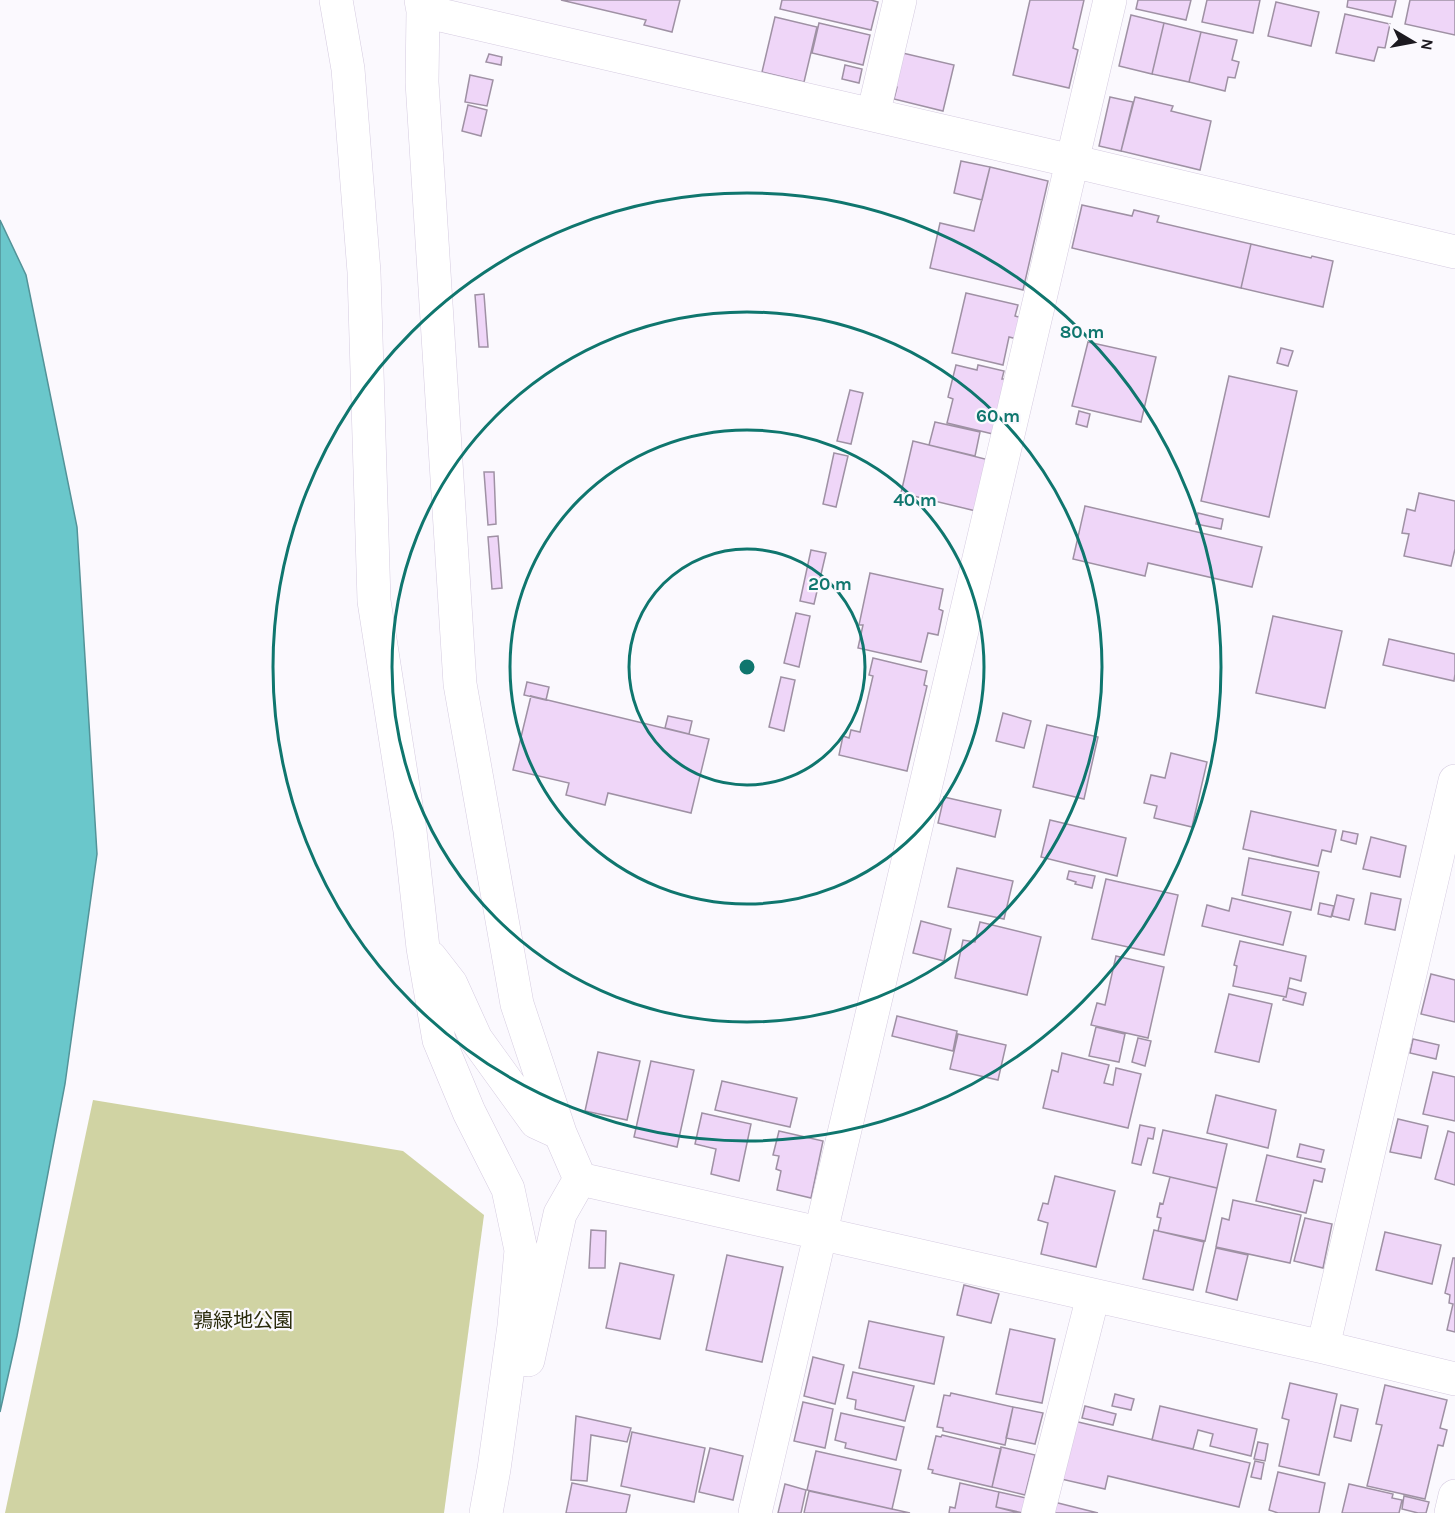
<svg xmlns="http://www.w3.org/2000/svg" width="1455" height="1513" viewBox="0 0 1455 1513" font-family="Karla,'Noto Sans JP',sans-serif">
<rect width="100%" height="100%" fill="#fbf9fe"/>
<path fill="#d0d3a3" d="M93,1100L403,1151L484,1215L444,1513H5Z"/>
<path fill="#6ac7cb" stroke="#539398" stroke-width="1.5" d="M0,220L26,275L77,527L97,854L65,1084L17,1336L0,1412Z"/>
<path fill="#efd6f8" stroke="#9f91a4" stroke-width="1.5" d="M561,0H680L672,32L644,25L646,20Z
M782,0H871L878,2L871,30L780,9Z
M1030,0H1084L1073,48L1078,50L1069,88L1013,75Z
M1138,0H1191L1186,20L1136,9Z
M1207,0H1260L1253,33L1202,22Z
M1348,0H1396L1392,17L1347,7Z
M1410,0H1455V35L1405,24Z
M1276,2L1319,12L1311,46L1268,36Z
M1345,14L1390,24L1385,48L1378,47L1374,61L1336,53Z
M1131,15L1164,23L1152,74L1119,66Z
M775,17L817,27L804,82L762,72Z
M819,23L870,35L863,65L812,53Z
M1164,23L1201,32L1189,82L1152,74Z
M1201,32L1237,40L1232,60L1239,62L1235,78L1228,77L1225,91L1189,82Z
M894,51L954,65L943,111L894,99L897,87L885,85Z
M489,54L502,57L501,65L486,62Z
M845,65L862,69L859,83L842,79Z
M470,75L493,80L487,106L465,102Z
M1110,97L1133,102L1121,151L1099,146Z
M1135,97L1173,106L1171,111L1211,121L1200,170L1121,151Z
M468,105L487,110L481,136L462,131Z
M961,161L990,167L982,200L954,193Z
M990,167L1048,181L1023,290L930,268L940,223L974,231Z
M1082,205L1132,216L1134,210L1159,216L1157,222L1251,244L1241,288L1072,248Z
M1251,244L1311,258L1312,256L1333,261L1323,307L1241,288Z
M966,293L1018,305L1015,316L1022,318L1017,339L1009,337L1003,365L952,353Z
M484,294L488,347H479L475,295Z
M1088,342L1156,357L1141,422L1072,406Z
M1281,348L1293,351L1288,366L1277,363Z
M956,365L977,370L978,365L1004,371L1002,379H1006L993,434L947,423L953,399L948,397Z
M1229,376L1297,391L1269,517L1201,501Z
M850,390L863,393L851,444L837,441Z
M1079,411L1090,414L1087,427L1076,424Z
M935,422L980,432L975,456L929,445Z
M913,441L989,460L976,511L901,493Z
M834,453L848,456L836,507L823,504Z
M484,472H494L496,524L488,525Z
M1419,493L1455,501V549L1451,566L1404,556L1409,534L1402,533L1407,509L1415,511Z
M1085,506L1262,547L1252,587L1148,563L1145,576L1073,559Z
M1198,513L1223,519L1221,529L1196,524Z
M498,536L502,588L492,589L488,537Z
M811,550L826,553L814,604L800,601Z
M870,573L943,589L939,609L943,611L938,635L928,633L921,662L858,648L863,625H859Z
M796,613L810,616L799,667L784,663Z
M1273,616L1342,631L1325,708L1256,693Z
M1389,639L1455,654V674L1454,681L1383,665Z
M873,658L927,671L924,685L927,686L907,771L839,755L843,736L849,738L851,730L860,732L873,676L869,675Z
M781,677L795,680L784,731L769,727Z
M527,682L549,687L546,700L524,695Z
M531,696L709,739L691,813L608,793L605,805L566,795L569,783L513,770Z
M1003,713L1031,721L1024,748L996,741Z
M668,716L692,721L689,734L665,728Z
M1047,725L1098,737L1084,799L1033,787Z
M1171,753L1207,762L1192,827L1154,818L1157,806L1144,803L1151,775L1165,778Z
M944,797L1001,810L995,837L938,823Z
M1251,811L1336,830L1331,852L1322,850L1318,866L1243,849Z
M1050,820L1126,838L1117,876L1041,857Z
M1343,831L1358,834L1356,844L1341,840Z
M1371,837L1406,846L1400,877L1363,869Z
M1249,858L1319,872L1311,910L1242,895Z
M957,868L1013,881L1004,919L948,907Z
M1069,871L1095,876L1092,888L1075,884L1076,882L1067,879Z
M1106,879L1178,895L1164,955L1092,939Z
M1371,893L1401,899L1395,930L1365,924Z
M1337,895L1354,899L1349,920L1332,916Z
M1232,898L1291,912L1283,945L1202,926L1207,905L1229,911Z
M1320,903L1334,906L1331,917L1318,914Z
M921,921L951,929L944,961L913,953Z
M980,922L1041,937L1027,995L955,978L963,940L975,942Z
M1240,941L1306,956L1301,981L1290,978L1286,997L1233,986L1237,966L1234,965Z
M1116,956L1164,967L1148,1038L1091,1025L1097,1003L1105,1005Z
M1431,974L1455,980V1022L1421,1014Z
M1288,988L1306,993L1303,1005L1283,1000L1284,997H1286Z
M1229,994L1272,1004L1259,1062L1215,1052Z
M897,1016L957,1031L953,1051L892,1036Z
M1096,1027L1125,1034L1119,1062L1089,1056Z
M958,1034L1006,1045L998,1080L950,1069Z
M1138,1038L1151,1041L1145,1066L1132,1062Z
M1413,1039L1439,1045L1436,1059L1410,1053Z
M598,1052L640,1061L627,1120L585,1111Z
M1062,1053L1109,1065L1104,1083L1113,1085L1116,1068L1141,1074L1128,1128L1043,1108L1052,1070L1058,1072Z
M651,1061L694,1070L677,1147L634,1137Z
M1433,1072L1455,1077V1121L1423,1114Z
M722,1081L797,1098L790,1127L715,1110Z
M1216,1095L1276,1110L1268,1148L1207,1133Z
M702,1113L751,1124L739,1181L711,1174L716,1149L695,1144Z
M1398,1119L1428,1126L1421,1158L1390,1152Z
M1140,1125L1155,1128L1153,1139L1148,1138L1141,1165L1132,1163Z
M1163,1130L1227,1144L1217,1188L1153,1173Z
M779,1131L823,1141L811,1198L777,1190L781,1171L776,1169L779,1156L773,1155Z
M1448,1131L1455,1133V1185L1435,1179Z
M1300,1144L1324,1150L1321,1162L1297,1157Z
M1267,1155L1325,1169L1322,1182L1314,1180L1306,1213L1256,1201Z
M1055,1176L1115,1191L1096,1267L1041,1254L1048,1223L1038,1220L1043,1203L1048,1204Z
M1170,1177L1217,1188L1205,1241L1158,1231L1161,1218L1157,1217L1160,1203L1163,1204Z
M1233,1200L1301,1215L1290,1263L1216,1247L1222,1218L1229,1220Z
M1305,1218L1332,1224L1323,1268L1294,1261Z
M591,1230L606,1231L605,1268H589Z
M1154,1230L1204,1242L1193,1290L1143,1279Z
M1385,1232L1441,1245L1432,1284L1376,1270Z
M1216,1248L1248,1255L1237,1300L1206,1292Z
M727,1255L783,1267L762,1362L706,1350Z
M1453,1258H1455V1332L1447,1330L1453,1304L1449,1303L1450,1295L1445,1293Z
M620,1263L674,1275L660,1339L606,1328Z
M964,1285L999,1294L991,1323L957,1315Z
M869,1321L944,1337L934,1384L859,1368Z
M1010,1329L1055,1339L1042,1403L996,1394Z
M813,1357L844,1365L835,1404L804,1396Z
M853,1372L914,1386L905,1421L855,1409L856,1400L847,1398Z
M1290,1383L1337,1394L1319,1475L1279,1466L1289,1420L1282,1418Z
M1385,1385L1447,1400L1440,1428L1447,1430L1443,1446L1438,1445L1425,1499L1367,1486L1382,1425L1376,1424Z
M951,1393L1013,1407L1005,1445L943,1431V1428L937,1427L944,1395L950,1396Z
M1115,1394L1134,1399L1131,1410L1112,1406Z
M803,1402L833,1409L825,1448L794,1441Z
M1341,1405L1358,1409L1351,1441L1334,1437Z
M1085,1406L1116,1414L1113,1425L1082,1418Z
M1160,1406L1257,1429L1251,1456L1210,1446L1213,1434L1198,1430L1193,1449L1152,1440Z
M1013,1407L1043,1413L1035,1444L1006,1438Z
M841,1413L904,1427L896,1460L845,1448L846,1443L835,1440Z
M576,1416L631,1428L627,1442L591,1435L587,1481L571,1480Z
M1074,1421L1250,1463L1239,1507L1108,1476L1105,1489L1061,1479Z
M632,1432L705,1448L694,1502L621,1486Z
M942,1435L1001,1449L992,1487L932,1473L933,1470L928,1469L936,1436L941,1437Z
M1258,1442L1268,1444L1265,1461L1254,1459Z
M1001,1447L1035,1455L1025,1495L992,1487Z
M710,1448L743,1456L733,1500L699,1492Z
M816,1451L901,1470L892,1509L807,1490Z
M1255,1461L1264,1463L1261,1479L1251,1477Z
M1278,1472L1325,1483L1319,1513H1278L1269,1510Z
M572,1483L630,1495L626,1513H566Z
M960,1483L999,1492L996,1507L1019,1513H949L950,1507L955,1508Z
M785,1484L806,1490L801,1513H778Z
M1349,1484L1393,1494L1392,1498L1402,1500L1399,1513H1342Z
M809,1491L892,1509L910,1513H804Z
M999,1492L1026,1498L1023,1513L996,1507Z
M1404,1496L1429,1502L1426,1513H1418L1402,1509Z
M1054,1502L1098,1513H1052Z"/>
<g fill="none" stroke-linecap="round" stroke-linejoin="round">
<g stroke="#d5cbe0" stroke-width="34">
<path id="street" d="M336,0L348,69L364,272L374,601L410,831L423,948L439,1040L469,1112L508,1189L521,1250L514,1326L494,1469L486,1513
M421,0L423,11L422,82L460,684L517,1004L560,1133L580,1179L1323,1347L1455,1379
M423,11L1072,161L1455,252
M873,115L900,0
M430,957L451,984L476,1039L536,1122L560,1133
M1323,1347L1455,781
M528,1360L560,1214L580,1179
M755,1513L1110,0
M1038,1513L1093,1296
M1451,1513L1455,1496"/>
</g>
<use href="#street" stroke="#fff" stroke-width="33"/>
</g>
<g fill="none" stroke="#0f766e" stroke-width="3">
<circle cx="747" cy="667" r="118"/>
<circle cx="747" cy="667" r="237"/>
<circle cx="747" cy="667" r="355"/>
<circle cx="747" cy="667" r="474"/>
</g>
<g text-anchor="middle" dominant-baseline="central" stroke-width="4.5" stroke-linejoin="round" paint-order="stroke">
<g font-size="20" fill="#2b2c0d" stroke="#fbf9fe">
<text x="243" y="1320">鶉緑地公園</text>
</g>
</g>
<circle cx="747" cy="667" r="9" fill="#0f766e" stroke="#fbf9fe" stroke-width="3"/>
<g font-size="18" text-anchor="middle" font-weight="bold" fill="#0f766e" stroke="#fbf9fe" stroke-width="4.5" stroke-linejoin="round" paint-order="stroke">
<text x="1082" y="338">80 m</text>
<text x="998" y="422">60 m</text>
<text x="915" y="506">40 m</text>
<text x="830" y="590">20 m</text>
</g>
<g transform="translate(1413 42) rotate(100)" stroke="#fbf9fe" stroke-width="4.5" paint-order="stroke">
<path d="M0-4.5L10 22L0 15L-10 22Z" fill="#1c1920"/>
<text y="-9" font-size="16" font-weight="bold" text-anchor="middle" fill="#1c1920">N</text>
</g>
</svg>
